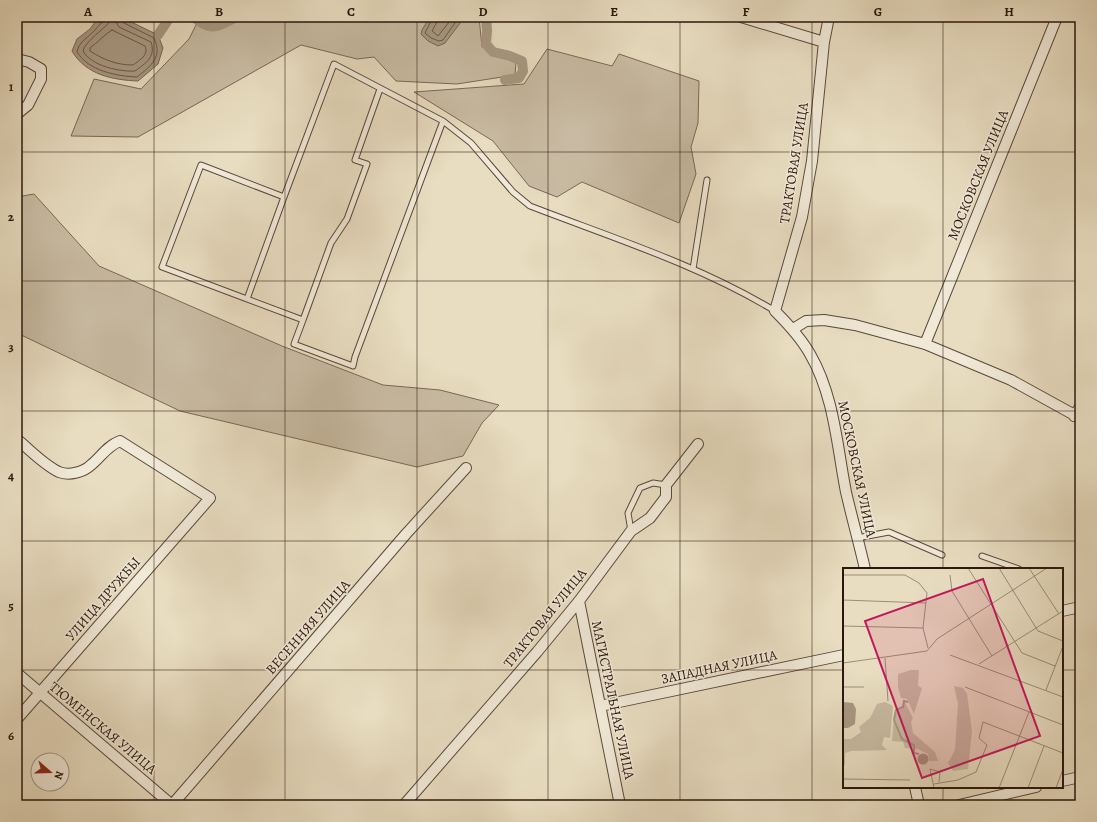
<svg xmlns="http://www.w3.org/2000/svg" width="1097" height="822" viewBox="0 0 1097 822" font-family="Alegreya,serif">
<rect width="100%" height="100%" fill="#e8ddc1"/>
<filter id="stains"><feTurbulence type="fractalNoise" baseFrequency=".005" numOctaves="4"/><feColorMatrix values="0 0 0 0 .2 0 0 0 0 .09 0 0 0 0 .02 0 0 0 .5 -.17"/></filter>
<radialGradient id="worn" r=".72"><stop offset=".6" stop-color="#630" stop-opacity="0"/><stop offset="1" stop-color="#630" stop-opacity=".3"/></radialGradient>
<path fill="#c8bba3" stroke="#7a6858" d="M200,17H479L482,47L516,62L515,75L457,84L396,81L374,57L357,59L301,45L138,137L71,136L94,79L141,89L189,39Z
M547,49L612,66L619,54L699,81L698,123L691,147L696,174L679,223L582,182L557,197L529,186L493,141L414,92L524,84Z
M34,194L99,266L282,346L383,385L440,390L499,405L482,423L463,456L417,467L180,411L17,333V197Z"/>
<path fill="#a89984" stroke="#766555" d="M106,17L127,20L158,35L163,48L158,64L138,81C113,80 86,75 72,51L77,39L90,29L96,21Z
M430,17H464V18L445,43L438,46L428,41L421,34L422,30Z"/>
<g fill="none" stroke-linecap="round" stroke-linejoin="round">
<path stroke="#6a5849" stroke-width="1" d="M106,17L104,21C97,26 98,27 93,32C86,39 79,42 77,52C89,71 116,76 137,77C151,66 163,57 154,38L122,22L119,17
M433,17L425,33L431,38L439,41L443,40L459,17
M438,17L437,22L432,31L438,36L453,17
M112,19H114L119,27L151,42C156,57 146,63 135,71C120,72 91,66 83,51C85,41 105,29 112,19Z
M112,30L145,46C149,55 140,60 133,65C117,65 104,60 90,51V48C98,42 104,35 112,30Z"/>
<path stroke="#a89984" stroke-width="10" d="M194,17C210,32 219,27 236,17
M486,17L487,30L486,44L493,52L510,56L522,61L523,71L519,78L505,80
M158,35L170,17"/>
<g stroke="#5a483b" stroke-width="7">
<path id="lane" d="M443,121L355,357L353,366L294,344L303,320L247,299L284,197L334,64L443,121L471,143L513,192L530,206C613,238 699,265 775,311
M693,269L707,180
M247,299L162,267L201,165L284,197
M303,320L331,243L347,219L367,164L355,160L380,89
M631,531L628,513L640,488L653,483L666,485
M857,538L889,532L942,555
M982,556L1019,569"/>
</g>
<g stroke="#5a483b" stroke-width="12">
<path id="street" d="M741,17L824,42
M829,17L824,42L812,161L802,217L775,311C788,324 801,338 810,354C834,395 837,446 846,492C852,518 859,543 865,569
M17,59L29,62L41,69V79L28,105L17,114
M793,329L806,321L824,320L855,325L925,344L1011,380L1080,418
M925,344L1057,17
M1074,416L1080,407
M17,439C30,450 44,465 59,472C69,476 84,472 91,465C101,457 107,446 120,441L210,498L17,719
M579,601L620,805
M1062,611L1080,607
M17,673L172,805
M600,706L844,655
M1062,781L1080,777
M915,787L919,805
M172,805L406,534L466,468
M404,805L537,652L579,601L631,531L650,518L666,497V485L698,444
M959,805L1036,787"/>
</g>
<use href="#lane" stroke="#f0e9d7" stroke-width="5"/>
<use href="#street" stroke="#f0e9d7" stroke-width="10"/>
</g>
<path fill="none" stroke="#2b160e" stroke-width="1" stroke-opacity="0.55" d="M154,17V805M285,17V805M417,17V805M548,17V805M680,17V805M812,17V805M943,17V569M17,152H1080M17,281H1080M17,411H1080M17,541H1080M17,670H844M1062,670H1080M943,787V805"/>
<g text-anchor="middle" dominant-baseline="central" stroke-width="3" stroke-linejoin="round" paint-order="stroke">
<g font-size="14" fill="#2b160e" stroke="#f0e9d7">
<text transform="translate(794 163) rotate(-81)">ТРАКТОВАЯ УЛИЦА</text>
<text transform="translate(978 175) rotate(-68)">МОСКОВСКАЯ УЛИЦА</text>
<text transform="translate(857 469) rotate(78)">МОСКОВСКАЯ УЛИЦА</text>
<text transform="translate(103 599) rotate(-49)">УЛИЦА ДРУЖБЫ</text>
<text transform="translate(545 618) rotate(-51)">ТРАКТОВАЯ УЛИЦА</text>
<text transform="translate(308 627) rotate(-49)">ВЕСЕННЯЯ УЛИЦА</text>
<text transform="translate(719 667) rotate(-12)">ЗАПАДНАЯ УЛИЦА</text>
<text transform="translate(613 700) rotate(78)">МАГИСТРАЛЬНАЯ УЛИЦА</text>
<text transform="translate(103 728) rotate(40)">ТЮМЕНСКАЯ УЛИЦА</text>
</g>
</g>
<g transform="translate(843 568)">
<rect width="220" height="220" fill="#e8ddc1"/>
<path d="M68,102H76L75,118L79,120L71,146L64,131L58,130L55,119V106ZM111,118L120,120L124,126L129,163L125,201L110,203L105,195L112,182L115,136ZM61,133L70,150L68,154L70,165L92,184L95,193H86L85,186L75,181L62,180L60,174L49,173L51,146L61,139ZM42,134L50,138L47,170L41,169L39,177L44,182L8,183L2,185V197H0V171H8L18,164L16,159L27,150L34,136Z" fill="#c8bba3"/>
<path d="M0,134L10,135L13,141L12,156L5,160H0ZM74.5 191a5.5 5.5 0 1 1 11 0a5.5 5.5 0 1 1-11 0Z" fill="#a89984"/>
<path fill="none" stroke="#a89984" stroke-width="2" d="M65,134L61,133L60,139L53,142L51,152L59,171L71,177V185L76,186"/>
<path fill="none" stroke="#9c8d79" stroke-width="1" d="M125,0L179,85L212,98M156,0L195,63L220,73M186,0L216,46M0,7H62L76,15L84,25L80,60L85,80M107,7L109,23L149,88M0,32L83,35M0,58L80,60M107,87L220,129M42,90L45,133M0,95L84,83L94,71L204,0M136,96L220,43M0,119H21M122,119L220,157M203,122L220,78M0,211L67,212M91,216L115,212L133,204L144,177L136,170L140,154L220,185M91,220L87,201L97,204L96,214M156,220L186,144M185,220L201,178M213,220L220,201"/>
<path fill="#c2185b" fill-opacity="0.15" stroke="#c2185b" stroke-width="2" d="M140,11L197,168L79,210L22,53Z"/>
<rect width="220" height="220" fill="none" stroke="#2b160e" stroke-width="2"/>
</g>
<rect width="1097" height="822" fill="none" stroke="#e8ddc1" stroke-width="44"/>
<g transform="translate(50 772) rotate(110)"><circle r="19" fill="#f0e9d7" stroke="#a19587"/>
<path d="M0-3L7 15L0 10L-7 15Z" fill="#8f2418"/>
<text y="-6" font-size="11" font-weight="bold" text-anchor="middle" fill="#2b160e">N</text>
</g>
<rect x="22" y="22" width="1053" height="778" fill="none" stroke="#2b160e" stroke-width="1.5"/>
<g font-size="13" text-anchor="middle" font-weight="bold" fill="#2b160e">
<text x="88" y="16">A</text>
<text x="219" y="16">B</text>
<text x="351" y="16">C</text>
<text x="483" y="16">D</text>
<text x="614" y="16">E</text>
<text x="746" y="16">F</text>
<text x="878" y="16">G</text>
<text x="1009" y="16">H</text>
<text x="11" y="91">1</text>
<text x="11" y="221">2</text>
<text x="11" y="351">3</text>
<text x="11" y="480">4</text>
<text x="11" y="610">5</text>
<text x="11" y="740">6</text>
</g>
<rect width="100%" height="100%" filter="url(#stains)"/>
<rect width="100%" height="100%" fill="url(#worn)"/>
</svg>
